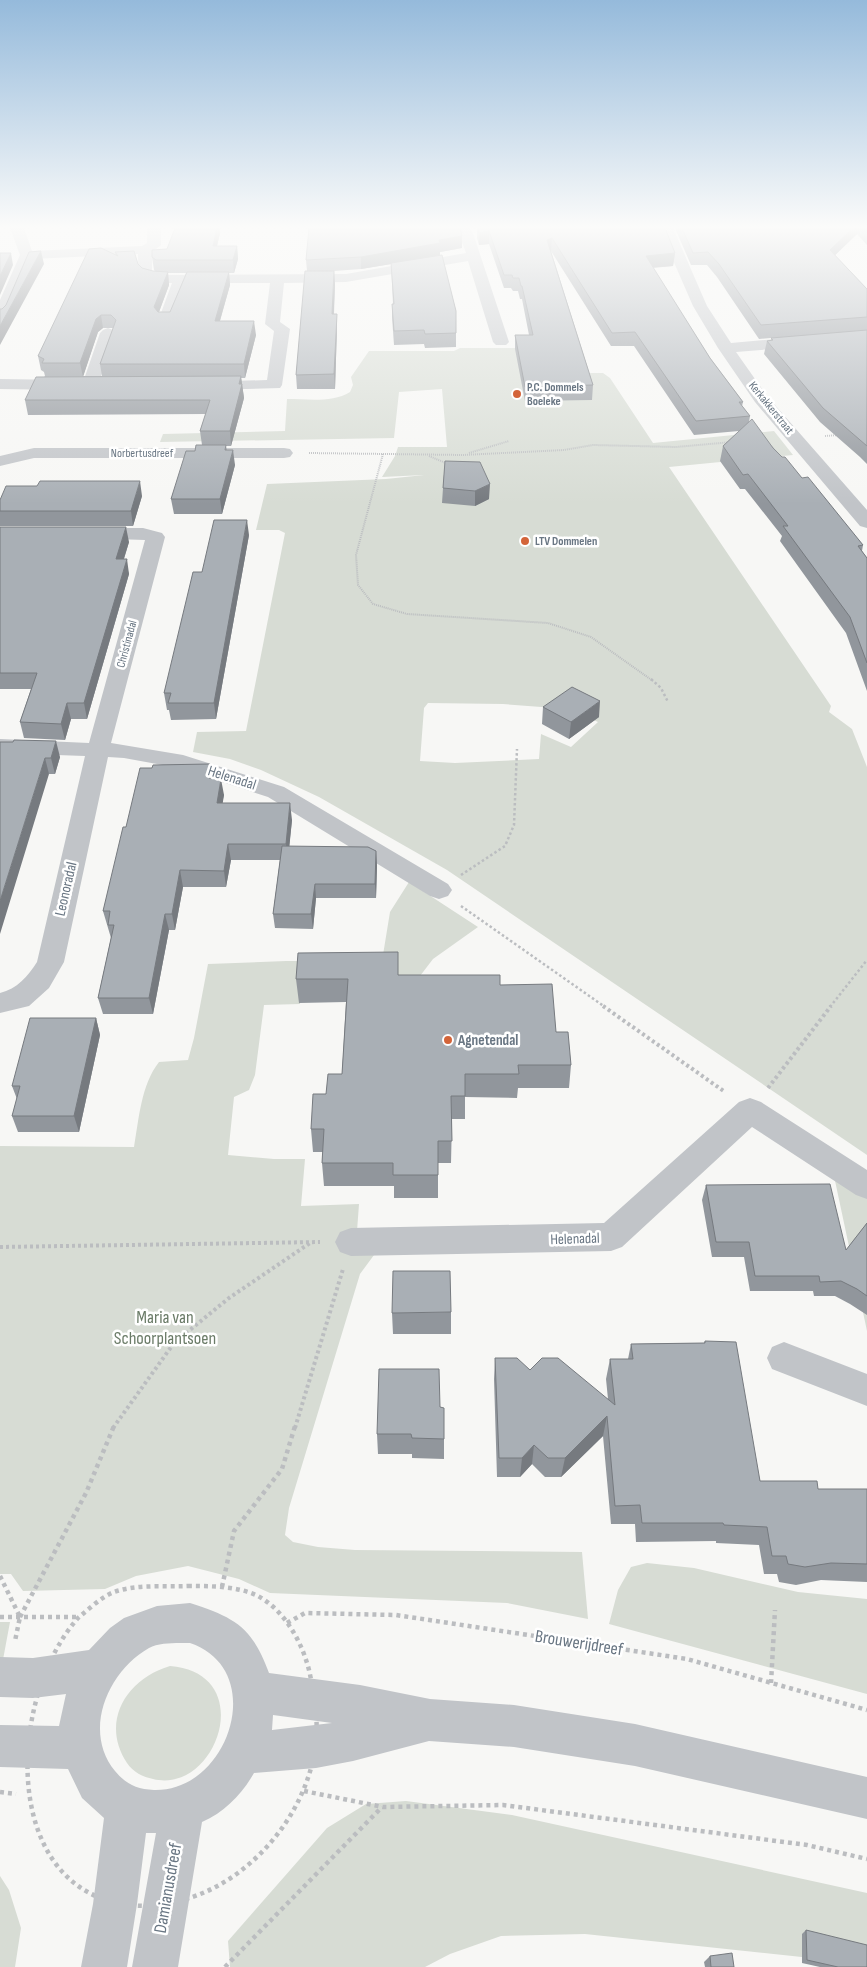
<svg xmlns="http://www.w3.org/2000/svg" width="867" height="1967" viewBox="0 0 867 1967" font-family="'Sofia Sans Condensed',sans-serif">
<rect width="100%" height="100%" fill="#f7f7f5"/>
<path fill="#d7dcd4" fill-rule="evenodd" d="M460,348H524L557,373H603L610,378L653,443L774,431L793,455L669,467L831,706L829,712L852,729L867,767V1155L447,870L319,797L261,770L230,759L193,752L197,732L246,731L285,533L279,530H256L267,484L386,479L424,475L382,477L395,456L398,447H447L442,389L399,392L394,438L160,442L163,434L285,431L287,399C308,399 332,403 350,392L353,385L351,377L369,351H454ZM428,703L503,704L568,709L598,722L571,747L541,734L539,759L455,763L420,761L424,708Z
M409,882L478,927L433,959L420,976L302,978L300,1004L264,1005L255,1075L249,1090L234,1097L228,1155L274,1159H305L301,1206L359,1204L357,1231L374,1255L360,1274L289,1508L285,1535L293,1542L318,1547L355,1550L582,1552L588,1619L507,1603L270,1593L239,1579L188,1566L136,1576L105,1589L23,1591L11,1574H0V1146L134,1147C139,1119 141,1085 159,1062L188,1060L194,1038L208,964L286,961H382L390,912Z
M834,1176L867,1198V1331Z
M647,1563L694,1568L798,1592L867,1599V1694L609,1624L618,1590L631,1567Z
M0,1622H10L2,1665H0Z
M170,1666C259,1673 217,1795 153,1779C143,1777 133,1772 127,1763C100,1722 126,1679 170,1666Z
M406,1801L512,1815L867,1893V1964L585,1934L501,1936L450,1954L425,1967H230L228,1941L327,1828L366,1804Z
M0,1876L9,1890L21,1928L15,1967H0Z"/>
<g fill="none" stroke-linecap="round" stroke-linejoin="round">
<path stroke="#bbbdc0" stroke-width="2" stroke-dasharray="1 1" stroke-linecap="butt" d="M825,436L839,435
M309,453L463,455
M469,453L509,441
M383,454L356,555L358,585L373,604L407,614L548,623L591,637L653,681
M463,455L564,450L593,445L676,447L732,442
M429,456L448,464"/>
<path stroke="#bbbdc0" stroke-width="2.5" stroke-dasharray="2.5 2.5" stroke-linecap="butt" d="M651,679L661,688L668,702
M461,875L505,846L514,825L517,749
M461,906L605,1007
M830,1007L867,960"/>
<path stroke="#bbbdc0" stroke-width="4" stroke-dasharray="3 3" stroke-linecap="butt" d="M603,1006L725,1092
M768,1088L831,1006
M0,1247L320,1242
M113,1428L174,1343L229,1298L310,1243
M295,1428L343,1269"/>
<path stroke="#bbbdc0" stroke-width="4.5" stroke-dasharray="4 4" stroke-linecap="butt" d="M0,1576L20,1617L15,1641
M188,1586C210,1586 236,1586 256,1595C284,1609 302,1642 309,1670C315,1697 319,1722 315,1749C305,1816 251,1880 186,1899C178,1901 170,1904 162,1905C1,1921 0,1707 78,1618C89,1609 101,1597 114,1592C137,1584 164,1587 188,1586Z
M222,1587L234,1531L282,1469L295,1426
M0,1617H77
M20,1617L86,1493L114,1426
M287,1623L305,1613L396,1615L687,1659L867,1710
M771,1683L775,1610
M304,1791L383,1807L503,1805L807,1845L867,1859
M0,1792L16,1794
M225,1967L382,1807"/>
<path fill="#c1c4c8" fill-rule="evenodd" d="M10,228H24L32,251L142,246L147,243V228H161V245L152,252V271L157,275L346,274L466,253L459,234H424L417,230L419,228H469L473,233L509,342L506,345H496L493,342L468,261L346,282L284,283L280,322L290,329L282,385L280,388L204,390L198,388L196,385L198,382L267,380L274,331L265,324L270,283H187L172,321L170,324H160L158,321L172,283C144,283 138,284 138,254L32,259L7,317L5,320L0,321V300L20,255Z
M659,228H673L707,306L731,343L867,331V341L736,352L767,396L867,510V528L860,526L755,402L718,348L693,306Z
M108,328L113,330L116,333L98,385L96,388H84L82,385L100,333L103,330Z
M0,379L68,380L74,382L76,385L74,388L68,390L0,389Z
M34,448H284L290,449L293,453L290,457L284,458H34L0,466V456Z
M91,528H143L162,533L165,537L111,743L183,755L284,787L448,884L452,890L448,896L439,899L430,896L268,797L179,768L124,758L108,757L64,962L49,988L29,1006L0,1013V993C17,989 28,976 37,962L85,756L0,753V739L89,743L145,540L84,538L82,534L84,530Z
M750,1098L761,1102L867,1170V1199L856,1195L752,1127L622,1247L611,1251L351,1256L340,1252L335,1242L340,1232L351,1228L604,1223L739,1102Z
M784,1342L867,1374V1406L772,1369L767,1358L772,1347Z
M190,1603C236,1618 252,1627 269,1673L360,1685L430,1699L514,1705L635,1724L867,1777V1819L635,1766L514,1747L429,1741L353,1761L316,1768L254,1773C242,1794 225,1812 202,1822L178,1967H132L156,1833H146L137,1904L127,1967H81L93,1904L104,1818L82,1798L68,1769L0,1767V1725L59,1726L66,1694L33,1698L0,1697V1657L33,1658L89,1650L110,1628L124,1618L157,1606ZM190,1643C269,1670 229,1792 154,1790C136,1789 126,1784 115,1771C82,1731 108,1671 149,1648C160,1642 178,1643 190,1643ZM273,1715L332,1723L272,1730Z"/>
</g>
<path fill="#91969c" fill-rule="evenodd" d="M477,228H665L675,253L673,266L653,268L710,358L743,402L742,406L750,416L749,422L802,478L863,545L862,551L867,558V691L846,633L780,541L782,536L745,489H740L720,461L723,446L739,431L694,435L634,346H611L551,251L593,385L592,400L525,401L515,349V335H529L522,299H520L518,291H513L511,288H504L489,244L479,245L477,238Z
M675,228H867V245L857,234L835,255L867,289V464L860,457L820,422L764,354L767,341L771,340V338L759,339L717,277L707,265H691Z
M220,233L217,246H237L238,259L234,273H229L230,285L220,321L256,335L245,378H241L244,398L231,446H226L227,450L235,465L222,514H174L171,499L195,451L202,445L200,431L206,414L28,415L25,400L45,376L44,372L41,370L38,356L116,255L115,252L138,264L142,268L156,272L154,270L152,257L167,249ZM168,273H186L170,312H159L169,285ZM103,328H113L100,364L102,376H83L98,332Z
M462,248L440,252V255L456,311V347L425,348L424,344L394,345L392,317V304H393L391,264L361,269L334,271L335,284L334,314L337,327L335,389H297L296,375L307,271L306,260Z
M445,461L489,499L475,506L442,503L443,488Z
M37,486L142,496L133,526H0V500Z
M0,527L129,542L124,559L129,574L87,719H71L65,740L24,738L20,722L31,689H0Z
M249,535L216,719L171,720L169,710H167L164,693L202,572Z
M543,707L599,717L569,739L542,724Z
M0,742L60,757L55,774H49Z
M212,778L224,795L222,803L292,820L289,847L376,851L377,866L376,898H316L313,929L275,928L273,914L280,860H231L226,887H183L175,930H169L153,1014H103L98,998L111,938L103,911L126,827Z
M398,952V975L500,985L556,1032L571,1065L569,1088H518L517,1098L465,1097V1119H452L451,1163H438V1198H394V1186H324L322,1163L323,1152H313L311,1129L326,1094L342,1074L346,1002L299,1003L296,979Z
M96,1018L100,1035L79,1132H18L12,1116L17,1099L12,1086Z
M706,1185L846,1250L867,1223V1315L850,1304L835,1296H814L813,1291H750L744,1257H712L702,1200Z
M451,1312V1334H393L392,1313Z
M705,1341L760,1481L818,1489H867V1582L821,1580L796,1585L779,1582L777,1574H764L759,1545L716,1543V1541L636,1542L635,1524H611L603,1436L561,1477H545L532,1464L520,1477H497L494,1379L495,1358L530,1370L608,1399L606,1379L610,1359H628L631,1344L704,1343Z
M440,1407L444,1439V1459L412,1458V1454H378L377,1434Z
M806,1930L867,1967H820L802,1963V1934Z
M710,1956L734,1967H705L704,1962Z"/>
<path fill="#767a7f" d="M217,228H220V233L214,259L213,246Z
M853,228H858L857,234L828,262L830,250Z
M489,231V244L479,245V233Z
M462,236V248L440,252V256L361,269V257L439,240Z
M552,238L551,251L546,253L547,240Z
M237,246L238,259L234,273L233,260Z
M41,251L44,264L0,345V326Z
M11,253L13,265L0,295V276Z
M675,253L673,266L644,268L646,256Z
M334,271L335,284L333,327L332,314Z
M168,272L169,285L156,320L154,307Z
M229,272L230,285L216,334L215,321Z
M337,314V327L335,389L334,374Z
M101,315L103,328L98,332L83,377L80,363L96,319Z
M254,321L256,335L245,378L244,364Z
M241,376L244,398L231,446L230,431Z
M233,450L235,465L222,514L220,499Z
M140,481L142,496L133,526L131,511Z
M490,484L489,499L475,506V491Z
M247,520L249,535L216,719L214,703Z
M126,527L129,542L119,574L116,559Z
M127,559L129,574L87,719L84,703Z
M600,701L599,717L569,739L571,722Z
M67,703L71,719L65,740L61,724Z
M56,741L60,757L55,774L51,758Z
M45,758L49,774L0,934V901Z
M210,764L213,781L209,778Z
M221,779L224,795L220,820L217,803Z
M290,803L292,820L288,860L286,844Z
M228,844L231,860L226,887L224,871Z
M376,851L377,866L376,898L375,884Z
M180,870L183,887L175,930L172,914Z
M315,884L316,898L313,929L311,914Z
M165,914L169,930L153,1014L149,998Z
M96,1018L100,1035L79,1132L74,1116Z
M607,1416L603,1436L561,1477L565,1458Z
M534,1445L532,1464L520,1477L522,1458Z"/>
<path fill="#a9afb5" stroke="#767a7f" d="M175,228H217L213,246H237L233,260H156L152,257V250L167,249Z
M309,228H460L462,236L439,240L440,243L361,257L306,260Z
M478,228H665L675,253L646,256L710,358L743,402H739L750,416L696,421L635,332L612,333L552,238L547,240L593,385L525,387L515,335H533L522,286H521L519,278H513L512,275H504L489,231L479,233Z
M682,228H853L830,250L867,289V317L761,325L719,264L708,252L693,253Z
M101,248L118,256L115,252L134,251L138,264L142,268L153,271L168,272L154,307L158,312H170L187,272H229L215,321H254L244,364H100L116,320L111,315H101L96,319L80,363H42L44,359L38,356L89,249Z
M41,251L0,326V309H2L6,305L29,252Z
M0,253H11L0,276Z
M442,255L456,311V333L425,334L424,330L394,331L392,304H394L391,263Z
M305,271H334L332,314H337L334,374L296,375Z
M867,330V446L823,408L767,341L773,340L771,338Z
M241,376L239,384H242L230,431H200L210,400H25L36,377Z
M752,419L773,448L782,457H785L802,478L808,477L863,545L858,546L867,558V663L850,617L783,526H788L748,474L743,475L723,446Z
M196,445H226L225,450H233L220,499H171L186,451H195Z
M445,461L480,462L490,484L475,491L443,488Z
M40,481H140L131,511H0V500L6,486H37Z
M214,520H247L214,703H168L171,693H164L193,572H202Z
M0,527H126L116,559H127L84,703H67L61,724L20,722L37,673H0Z
M572,687L600,701L571,722L543,707Z
M14,740L56,741L51,758H45L0,901V742H13Z
M210,764L209,778L221,779L217,803H290L286,844H228L224,871L180,870L172,914H165L149,998H98L114,925H108L110,911H103L123,827H126L140,768H152L153,765Z
M282,846L368,847L376,851L375,884H315L311,914H273Z
M398,952V975H500V985L552,984L556,1032H568L571,1065H518L519,1074H465V1096H451L452,1141H438V1175H393V1163H322L324,1129H311L313,1094H326L328,1074H342L348,979H296L298,953Z
M30,1018H96L74,1116H12L20,1086H12Z
M830,1184L846,1250L867,1223V1296L857,1289L841,1281L820,1282L819,1276H755L749,1242H716L706,1185Z
M393,1271H450L451,1312L392,1313Z
M705,1341L736,1342L760,1481H817L818,1489H867V1564L831,1563L805,1567L788,1564L786,1556H772L767,1527L724,1525L723,1523H642L640,1505L615,1506L607,1416L565,1458H548L534,1445L522,1458H499L495,1358H517L530,1370L542,1358H558L615,1405L610,1359H633L631,1344L705,1343Z
M379,1369H439L440,1407L444,1408V1439L412,1438L411,1434H377Z
M806,1930L867,1945V1967H838L807,1960Z
M732,1953L734,1967H711L710,1956Z"/>
<linearGradient id="sky" x2="0" y2="1"><stop stop-color="#95badb"/><stop offset="0.45" stop-color="#fbfbfa"/><stop offset="1" stop-color="#fbfbfa" stop-opacity="0"/></linearGradient>
<rect width="867" height="504" fill="url(#sky)"/>
<g fill="#d36439" stroke="#fff" stroke-width="2">
<circle cx="517" cy="394" r="5"/>
<circle cx="525" cy="541" r="5"/>
<circle cx="448" cy="1040" r="5"/>
</g>
<g text-anchor="middle" dominant-baseline="central" stroke-width="5" stroke-linejoin="round" paint-order="stroke">
<g font-size="12" font-weight="bold" fill="#697683" stroke="#fff" text-anchor="start">
<text x="527" y="387">P.C. Dommels<tspan x="527" dy="14">Boeleke</tspan></text>
<text x="535" y="541">LTV Dommelen</text>
</g>
<g font-size="12" fill="#697683" stroke="#fff">
<text transform="translate(771 408) rotate(51)">Kerkakkerstraat</text>
<text x="142" y="453">Norbertusdreef</text>
<text transform="translate(127 644) rotate(-75)">Christinadal</text>
</g>
<g font-size="15" fill="#697683" stroke="#fff">
<text transform="translate(232 778) rotate(18)">Helenadal</text>
<text transform="translate(66 889) rotate(-77)">Leonoradal</text>
<text transform="translate(575 1239) rotate(-2)">Helenadal</text>
</g>
<g font-size="15" font-weight="bold" fill="#697683" stroke="#fff" text-anchor="start">
<text x="458" y="1040">Agnetendal</text>
</g>
<g font-size="18" fill="#6a7b67" stroke="#fff">
<text x="165" y="1317">Maria van<tspan x="165" dy="21">Schoorplantsoen</tspan></text>
</g>
<g font-size="18" fill="#697683" stroke="#fff">
<text transform="translate(579 1643) rotate(9)">Brouwerijdreef</text>
<text transform="translate(168 1888) rotate(-80)">Damianusdreef</text>
</g>
</g>
</svg>
